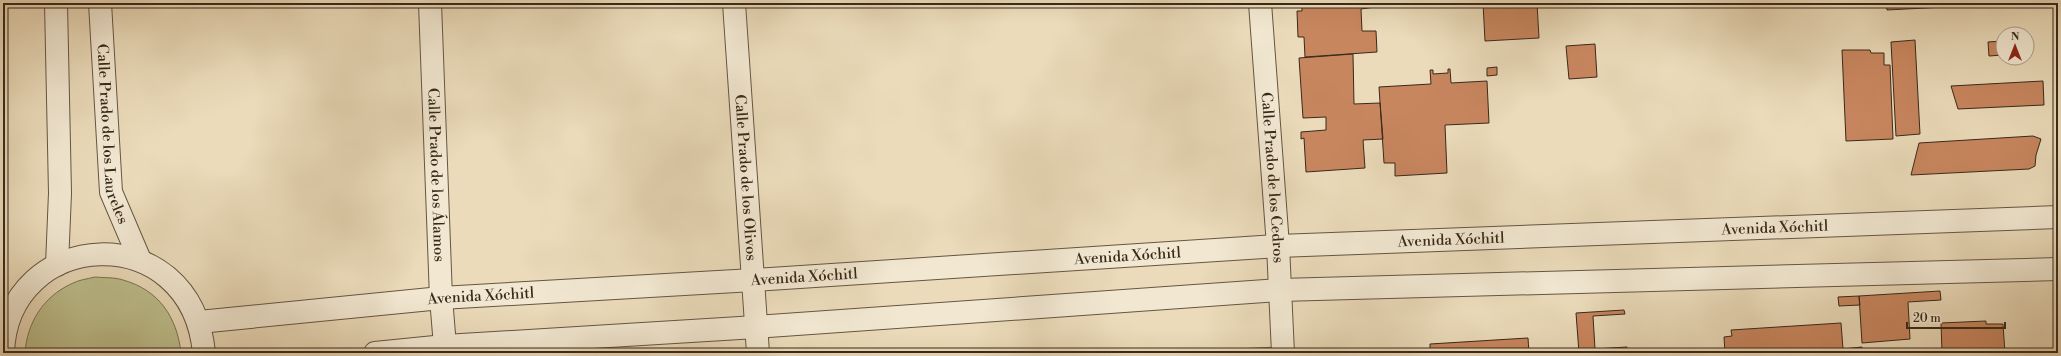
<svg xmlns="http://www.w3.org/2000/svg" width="2061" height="356" viewBox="0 0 2061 356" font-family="'Libre Bodoni',serif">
<rect width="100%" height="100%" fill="#ebdbba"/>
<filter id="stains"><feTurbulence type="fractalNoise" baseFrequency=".005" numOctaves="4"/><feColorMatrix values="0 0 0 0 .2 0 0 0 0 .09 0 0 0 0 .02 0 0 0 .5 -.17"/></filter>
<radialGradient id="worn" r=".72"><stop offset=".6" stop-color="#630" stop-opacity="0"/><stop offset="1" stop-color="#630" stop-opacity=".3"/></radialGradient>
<path fill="#bdbe8c" stroke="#7a7454" d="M95,277C104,278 114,277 123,280C159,290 177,317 181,353H25C27,323 43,297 71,284C78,280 87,279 95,277Z
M1277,347L1278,353L1175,352Z"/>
<path fill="#c8865f" stroke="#38291b" d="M1302,3H1375V7L1361,9L1362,31H1376L1377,52L1305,57L1304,37H1298L1297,11H1302Z
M1483,3H1537L1539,38L1485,41Z
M1886,3H2021L1887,10Z
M1915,40L1920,134L1896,136L1891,42Z
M2003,41V55L1989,56L1988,42Z
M1595,44L1597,77L1569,79L1566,46Z
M1842,50H1870L1871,53H1884V65H1890L1893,139L1846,141Z
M1353,54L1354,104L1380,103L1383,139L1363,140L1365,168L1306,172L1304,138L1301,139V132L1326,130V117L1303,118L1299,58Z
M1497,67V75L1487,76V68Z
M1448,69H1450L1451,83L1487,81L1489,123L1445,125L1447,173L1395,176V163H1384L1379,87L1431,84L1430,70H1433V74L1448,73Z
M2043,81L2044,105L1958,109L1951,86Z
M2033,136L2041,139L2036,155L2035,166L2029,169L1911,175L1919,143Z
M1940,291L1941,300L1908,302L1910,339L1862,343L1859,296Z
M1859,296L1860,305L1839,306L1838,297Z
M1624,310L1625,314L1593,316L1595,349L1627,347V353H1579L1576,313Z
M1986,321V324H2003L2005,353H1942L1941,323Z
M1841,323L1843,349L1862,347V353H1725L1724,337L1732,336L1731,330Z
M1528,338L1529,353H1430V344Z
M1578,350L1579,353H1529Z
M1430,351V353H1395Z"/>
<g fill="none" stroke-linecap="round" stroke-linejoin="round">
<g stroke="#655643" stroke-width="24">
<g id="minor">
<path d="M56,3L60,193L57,265"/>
<path id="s1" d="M100,3L111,192L140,260"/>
<path id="s2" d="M430,3L441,298L445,346"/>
<path id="s3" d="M734,3L758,353"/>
<path id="s4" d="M1260,3L1278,246L1283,353"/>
<path id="s5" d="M199,322L441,298L753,280L1278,246L2058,217"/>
<path d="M3,353C7,227 191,216 204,353"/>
<path d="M375,353L445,346L756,327L1280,290L2058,269"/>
</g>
</g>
<use href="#minor" stroke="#f2e8d2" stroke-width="22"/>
</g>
<g text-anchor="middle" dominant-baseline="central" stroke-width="4" stroke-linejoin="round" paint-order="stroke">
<g font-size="15" fill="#38291b" stroke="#f2e8d2">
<text stroke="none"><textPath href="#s1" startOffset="132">Calle Prado de los Laureles</textPath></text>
<text stroke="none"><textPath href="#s2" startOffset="172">Calle Prado de los Álamos</textPath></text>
<text stroke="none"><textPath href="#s3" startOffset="175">Calle Prado de los Olivos</textPath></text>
<text stroke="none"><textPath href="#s4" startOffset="175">Calle Prado de los Cedros</textPath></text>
<text stroke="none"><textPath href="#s5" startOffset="1579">Avenida Xóchitl</textPath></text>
<text stroke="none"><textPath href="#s5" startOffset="1255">Avenida Xóchitl</textPath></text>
<text stroke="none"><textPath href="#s5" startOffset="931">Avenida Xóchitl</textPath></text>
<text stroke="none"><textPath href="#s5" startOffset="607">Avenida Xóchitl</textPath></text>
<text stroke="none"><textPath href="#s5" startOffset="283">Avenida Xóchitl</textPath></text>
</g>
</g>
<rect width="2061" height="356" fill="none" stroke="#ebdbba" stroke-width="16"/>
<rect x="4" y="4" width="2053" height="348" fill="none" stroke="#38291b" stroke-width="2"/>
<rect x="8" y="8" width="2045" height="340" fill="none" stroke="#38291b"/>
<g transform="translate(2015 46)"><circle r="19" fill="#f2e8d2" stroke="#a89c89"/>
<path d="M0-3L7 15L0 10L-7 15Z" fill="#8f2418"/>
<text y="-6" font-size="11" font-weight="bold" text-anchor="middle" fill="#38291b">N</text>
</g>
<path d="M1907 322v6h98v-6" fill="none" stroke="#38291b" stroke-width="2"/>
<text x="1913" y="322" font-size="12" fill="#38291b" stroke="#f2e8d2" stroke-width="3" paint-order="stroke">20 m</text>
<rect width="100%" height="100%" filter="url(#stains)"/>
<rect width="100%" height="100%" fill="url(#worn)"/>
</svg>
